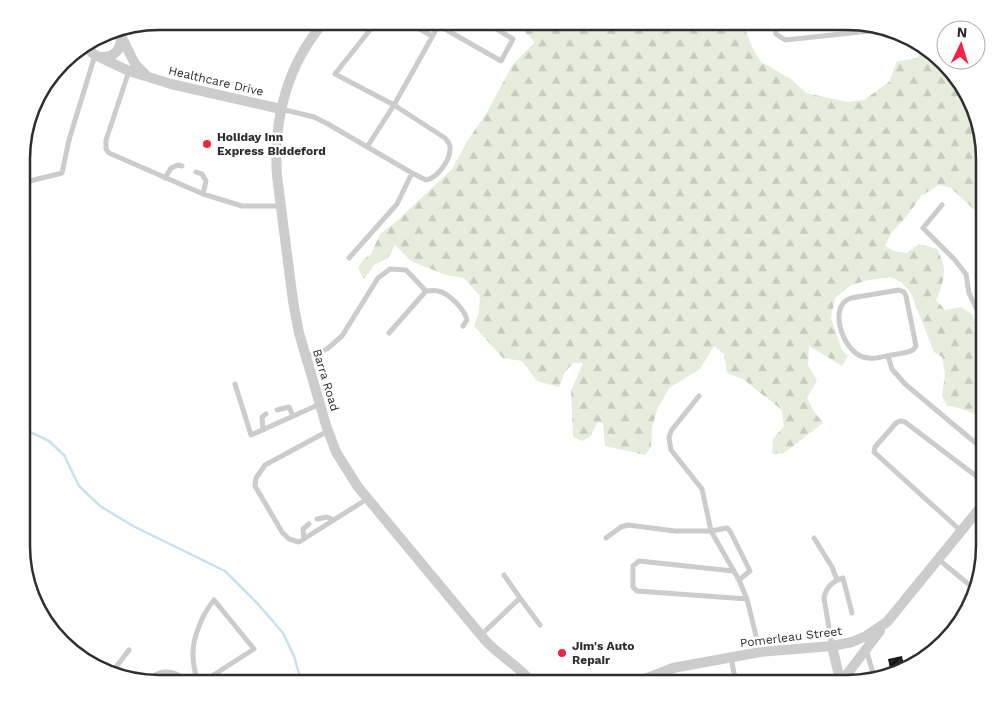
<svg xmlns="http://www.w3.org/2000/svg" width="1006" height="705" viewBox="0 0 1006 705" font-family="'Work Sans',sans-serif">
<defs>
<pattern id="forest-firs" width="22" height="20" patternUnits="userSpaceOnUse" patternTransform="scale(1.25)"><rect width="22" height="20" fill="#e6eddc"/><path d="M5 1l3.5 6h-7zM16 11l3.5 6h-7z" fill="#c6ccbd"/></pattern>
<pattern id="building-hatch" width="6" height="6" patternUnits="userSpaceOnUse" patternTransform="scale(1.25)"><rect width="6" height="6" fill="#161616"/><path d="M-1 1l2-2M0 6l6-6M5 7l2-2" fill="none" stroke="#303030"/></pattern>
</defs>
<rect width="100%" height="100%" fill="#fff"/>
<path fill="url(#forest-firs)" d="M514,21H734L745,29L753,49L761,62L791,79L806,93L847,102L864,100L889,82L897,61L918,58L920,46L931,50L970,98L984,150V219L951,188L939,185L921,196L907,216L891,233L885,246L894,251L907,253L919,244L937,249C948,272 945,277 936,300L945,310L961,307L973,315L978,332L984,339V441L980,437L983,420C971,412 962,407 947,406L942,396L945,374L942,357L934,352L911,293L901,282L890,277L869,280L851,285L835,298L831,318L842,350L848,356L842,366L809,346L808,365L817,381L807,398L813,410L823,423L784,453L772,454L773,439L784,426L782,410L743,379L727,373L724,354L714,346L700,369L669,388L657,410L652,428L651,447L645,455L605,446L603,423H597L591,436L582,441L573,437L571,391L583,363H573L565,372L559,387L537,381L522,361L503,358L474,326L479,312L480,296L464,278L446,275L411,261L395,245L388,258L374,265L364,279L358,268L363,260L371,254L380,234L397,221L452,169L468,140L486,114L513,64L535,42Z"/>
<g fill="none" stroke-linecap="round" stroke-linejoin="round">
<path stroke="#c6e2ee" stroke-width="2.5" d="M22,428L49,441L64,455L79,486L100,506L133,526L225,571L257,603L283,633L294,656L302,684"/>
</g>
<path fill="url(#building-hatch)" d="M902,656L905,670L891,674L888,659Z"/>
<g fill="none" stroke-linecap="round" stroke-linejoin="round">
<path stroke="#ccc" stroke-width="5" d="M242,21L241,26L262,27L266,21
M314,21L320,28
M406,21L432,36
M775,21L776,34L785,40L879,30
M438,25L501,61L513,39L483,21
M129,71L106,140V149L109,153L203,194L242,206H281
M281,109L314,117L328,124L412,173L426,180C437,178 450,161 450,149C451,144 448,142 445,138L394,105L441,21
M367,147L394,105L335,74L377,21
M196,172L202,174L206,181L203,194
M165,178L171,168L178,165L182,166
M22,183L62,173L69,140L95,55
M942,205L923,228L954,259L966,274L969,293L976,308L984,318
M349,258L397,204L412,173
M899,290L904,292L906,296L916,346L913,350C907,353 898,354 891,355C881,357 873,360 863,357C843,351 827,306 851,298Z
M389,333L426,291
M306,356L327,349L342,336L378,278L390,269L406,270L426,291C429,291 435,290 438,291C449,293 465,310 467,320L463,326
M888,356L892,369L905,384L984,450
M235,384L251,435L320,404
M699,396L671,431L669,438L671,450L702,489L711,531L739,580L747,599L760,652
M277,410L289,407L293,416
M263,430L262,417L266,414
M328,431L265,465L256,478L255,486L282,532L289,539L299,542L367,499
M317,519L327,517L334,520
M961,531L874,452L875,447L896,423L900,421L905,422L984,482
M606,538L621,527L628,525L675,531H711L727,528L730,531L750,571L739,580
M814,538L832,567L837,580
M304,539L303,529L309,524
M938,559L972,587
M733,571L639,561L633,566V587L637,591L747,599
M504,575L520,598
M481,635L520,598L540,625
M832,646L824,598C826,587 833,581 843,578L852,613
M866,649L874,677
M731,657L736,684
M125,674L116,667L129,650
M197,683C196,674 193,665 193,656C192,638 203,613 214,600L254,649L201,683"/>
<path stroke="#ccc" stroke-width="10" d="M325,21C287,64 273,120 277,176L293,301L299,333L326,425L336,452L358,487L485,640C500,657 520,666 533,684
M117,28L135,64L146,75
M87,45L91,52L95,55L129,71L171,84L281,109
M101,57C114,58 124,48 120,34
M832,646L841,684
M841,682L880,631
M150,683C159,671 175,672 184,683
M632,684L673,668L760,652L832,646L852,642L866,636L887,622L984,503"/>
</g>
<g fill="#f12543" stroke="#fff" stroke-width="2">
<circle cx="207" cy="144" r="5"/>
<circle cx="562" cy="653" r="5"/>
</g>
<g text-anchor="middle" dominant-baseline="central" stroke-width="5" stroke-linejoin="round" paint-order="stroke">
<g font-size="12" fill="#2f2f2f" stroke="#fff">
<text transform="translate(216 81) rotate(13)">Healthcare Drive</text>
<text transform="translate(326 380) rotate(73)">Barra Road</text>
<text transform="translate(791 637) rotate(-7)">Pomerleau Street</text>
</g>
<g font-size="12" font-weight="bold" fill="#2f2f2f" stroke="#fff" text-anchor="start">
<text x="217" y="137">Holiday Inn<tspan x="217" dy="14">Express Biddeford</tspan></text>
<text x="572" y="646">Jim's Auto<tspan x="572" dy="14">Repair</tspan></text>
</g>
</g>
<path d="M0 0H1006V705H0ZM159 30H847A129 129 0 0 1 976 159V546A129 129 0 0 1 847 675H159A129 129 0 0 1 30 546V159A129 129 0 0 1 159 30Z" fill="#fff" fill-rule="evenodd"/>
<path fill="none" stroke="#2f2f2f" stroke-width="2.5" d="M159 30H847A129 129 0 0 1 976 159V546A129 129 0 0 1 847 675H159A129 129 0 0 1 30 546V159A129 129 0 0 1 159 30Z"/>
<g transform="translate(961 45) rotate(4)"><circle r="24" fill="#ffffff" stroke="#acacac"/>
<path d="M0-4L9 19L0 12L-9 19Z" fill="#f12543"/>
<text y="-8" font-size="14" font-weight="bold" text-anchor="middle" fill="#2f2f2f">N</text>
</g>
</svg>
